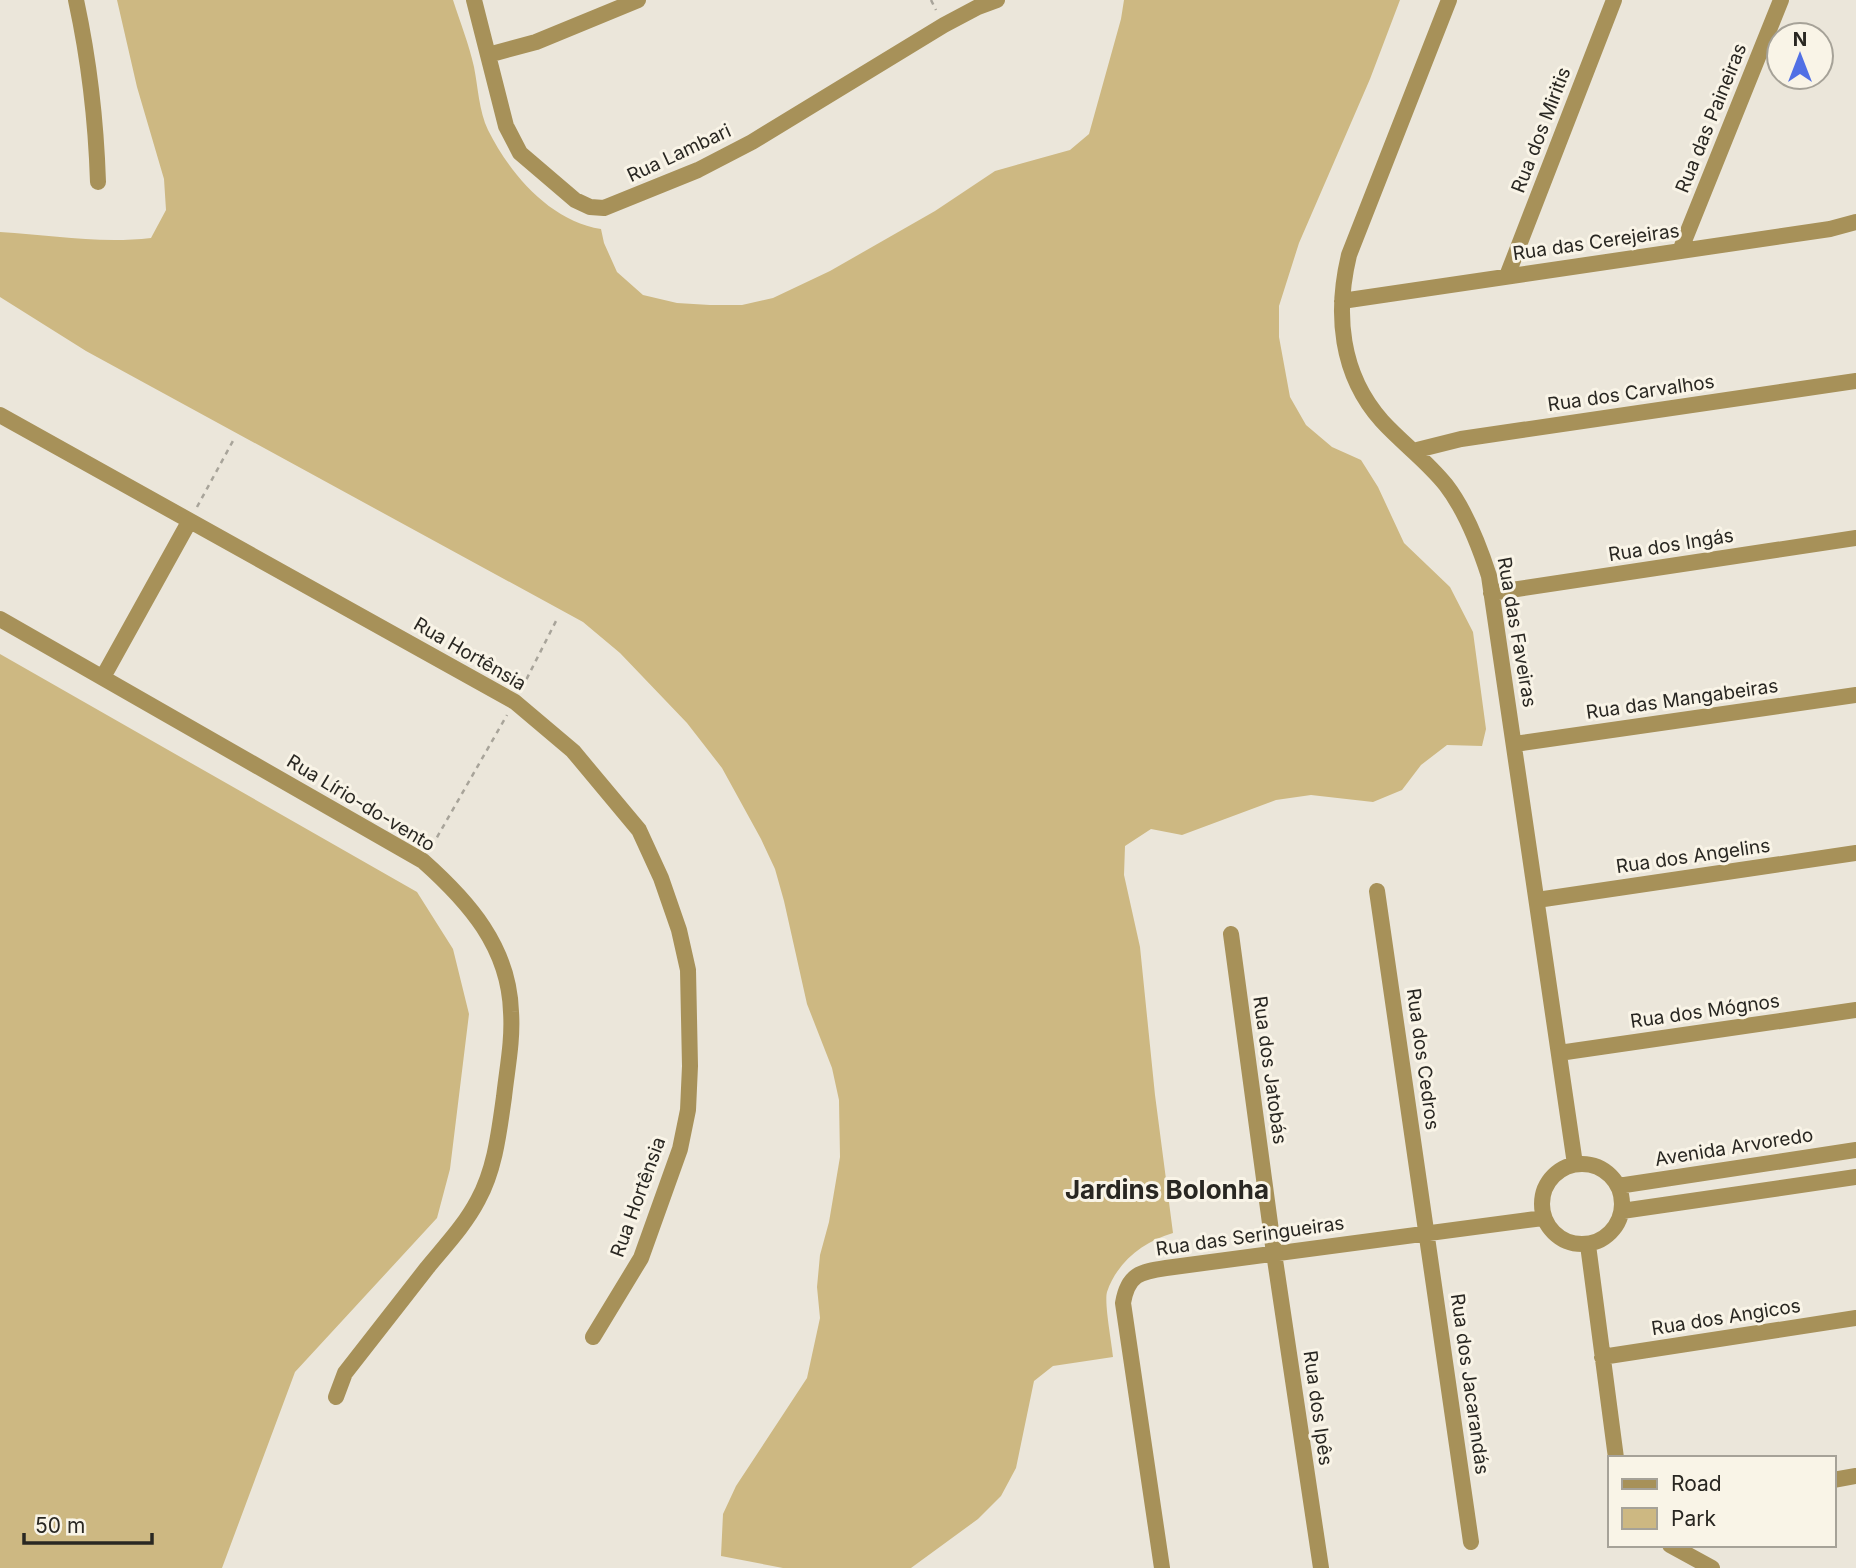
<svg xmlns="http://www.w3.org/2000/svg" width="1856" height="1568" viewBox="0 0 1856 1568" font-family="Inter,sans-serif">
<rect width="100%" height="100%" fill="#ebe6da"/>
<path fill="#cdb882" d="M117,0H453C460,22 469,44 474,67C478,87 479,111 488,130C510,174 550,221 601,229L604,243L617,272L643,295L677,303L710,305H742L773,298L830,271L935,211L995,171L1070,150L1089,134L1121,19L1124,0H1400L1370,79L1299,243L1279,306V337L1290,397L1306,425L1332,447L1361,460L1378,487L1404,543L1450,587L1473,632L1486,729L1482,746L1447,745L1421,765L1402,790L1373,802L1311,795L1276,800L1182,835L1151,829L1125,846L1124,875L1140,947L1155,1095L1173,1233C1144,1241 1117,1262 1107,1292C1104,1303 1112,1344 1113,1357L1053,1366L1034,1381L1016,1468L1001,1496L978,1519L911,1568H783L721,1556L723,1514L736,1486L807,1378L820,1318L817,1287L820,1255L829,1222L840,1157L839,1100L832,1068L807,1004L784,901L775,869L761,839L722,768L687,723L620,653L583,622L86,351L0,297V232C51,235 99,244 151,238L166,210L164,179L137,87Z
M0,654L417,892L453,949L469,1014L450,1169L437,1218L295,1372L222,1568H0Z"/>
<g fill="none" stroke-linecap="round" stroke-linejoin="round">
<path stroke="#a8a49a" stroke-width="2.5" stroke-dasharray="5 5" stroke-linecap="butt" d="M931,0L936,10
M197,507L234,439
M522,688L556,621
M432,846L507,715"/>
<path stroke="#a79159" stroke-width="16" d="M76,0C89,60 96,120 98,182
M474,0L506,126L520,153L575,200L590,207L604,208L698,170L752,142L944,25L978,7L997,0
M1449,0L1349,255C1335,313 1340,374 1382,421C1402,443 1427,461 1446,485C1466,511 1479,545 1489,576L1575,1164
M488,55L536,42L638,0
M1680,251L1781,0
M1507,276L1614,0
M1342,301L1830,229L1856,222
M0,415L515,702L573,751L639,830L661,878L679,930L688,970L690,1066L688,1110L680,1149L641,1258L593,1337
M1413,451L1461,439L1856,381
M1491,593L1856,538
M0,619L423,861C469,902 509,947 511,1012C513,1041 507,1069 504,1097C499,1132 495,1169 478,1200C465,1225 445,1246 427,1268C400,1303 372,1338 345,1373L336,1397
M103,677L189,522
M1515,744L1856,695
M1377,891L1471,1542
M1537,900L1856,853
M1231,934L1274,1253L1321,1568
M1559,1053L1856,1010
M1542 1204a40 40 0 1 1 80 0a40 40 0 1 1-80 0Z
M1618,1186L1856,1150
M1622,1211L1856,1177
M1588,1245L1616,1458
M1602,1357L1856,1318
M1833,1480L1856,1476
M1670,1545L1712,1568
M1162,1568L1123,1303C1128,1274 1140,1272 1166,1268L1543,1218"/>
</g>
<g text-anchor="middle" dominant-baseline="central" stroke-width="6" stroke-linejoin="round" paint-order="stroke">
<g font-size="19" fill="#292722" stroke="#f9f4e7">
<text transform="translate(1711 118) rotate(-68)">Rua das Paineiras</text>
<text transform="translate(1541 130) rotate(-69)">Rua dos Miritis</text>
<text transform="translate(679 153) rotate(-25)">Rua Lambari</text>
<text transform="translate(1596 242) rotate(-8)">Rua das Cerejeiras</text>
<text transform="translate(1631 393) rotate(-8)">Rua dos Carvalhos</text>
<text transform="translate(1671 545) rotate(-9)">Rua dos Ingás</text>
<text transform="translate(1517 632) rotate(80)">Rua das Faveiras</text>
<text transform="translate(470 654) rotate(30)">Rua Hortênsia</text>
<text transform="translate(1682 699) rotate(-8)">Rua das Mangabeiras</text>
<text transform="translate(361 803) rotate(31)">Rua Lírio-do-vento</text>
<text transform="translate(1693 856) rotate(-8)">Rua dos Angelins</text>
<text transform="translate(1705 1011) rotate(-8)">Rua dos Mógnos</text>
<text transform="translate(1423 1059) rotate(82)">Rua dos Cedros</text>
<text transform="translate(1270 1070) rotate(82)">Rua dos Jatobás</text>
<text transform="translate(1734 1147) rotate(-9)">Avenida Arvoredo</text>
<text transform="translate(638 1197) rotate(-70)">Rua Hortênsia</text>
<text transform="translate(1250 1236) rotate(-8)">Rua das Seringueiras</text>
<text transform="translate(1726 1317) rotate(-9)">Rua dos Angicos</text>
<text transform="translate(1470 1384) rotate(82)">Rua dos Jacarandás</text>
<text transform="translate(1318 1408) rotate(82)">Rua dos Ipês</text>
</g>
<g font-size="26" font-weight="bold" fill="#292722" stroke="#f9f4e7">
<text x="1167" y="1189">Jardins Bolonha</text>
</g>
</g>
<rect x="1608" y="1456" width="228" height="91" fill="#f9f4e7" stroke="#a6a298" stroke-width="2"/>
<rect x="1622" y="1479" width="35" height="10" fill="#a79159" stroke="#a6a298" stroke-width="2"/>
<text x="1671" y="1491" font-size="21" fill="#292722">Road</text>
<rect x="1622" y="1508" width="35" height="21" fill="#cdb882" stroke="#a6a298" stroke-width="2"/>
<text x="1671" y="1526" font-size="21" fill="#292722">Park</text>
<g transform="translate(1800 56)"><circle r="33" fill="#f9f4e7" stroke="#a6a298" stroke-width="2"/>
<path d="M0-5L12 26L0 18L-12 26Z" fill="#5170e5"/>
<text y="-10" font-size="19" font-weight="bold" text-anchor="middle" fill="#292722">N</text>
</g>
<path d="M24 1533v10h128v-10" fill="none" stroke="#292722" stroke-width="3.5"/>
<text x="35" y="1533" font-size="21" fill="#292722" stroke="#f9f4e7" stroke-width="5" paint-order="stroke">50 m</text>
</svg>
